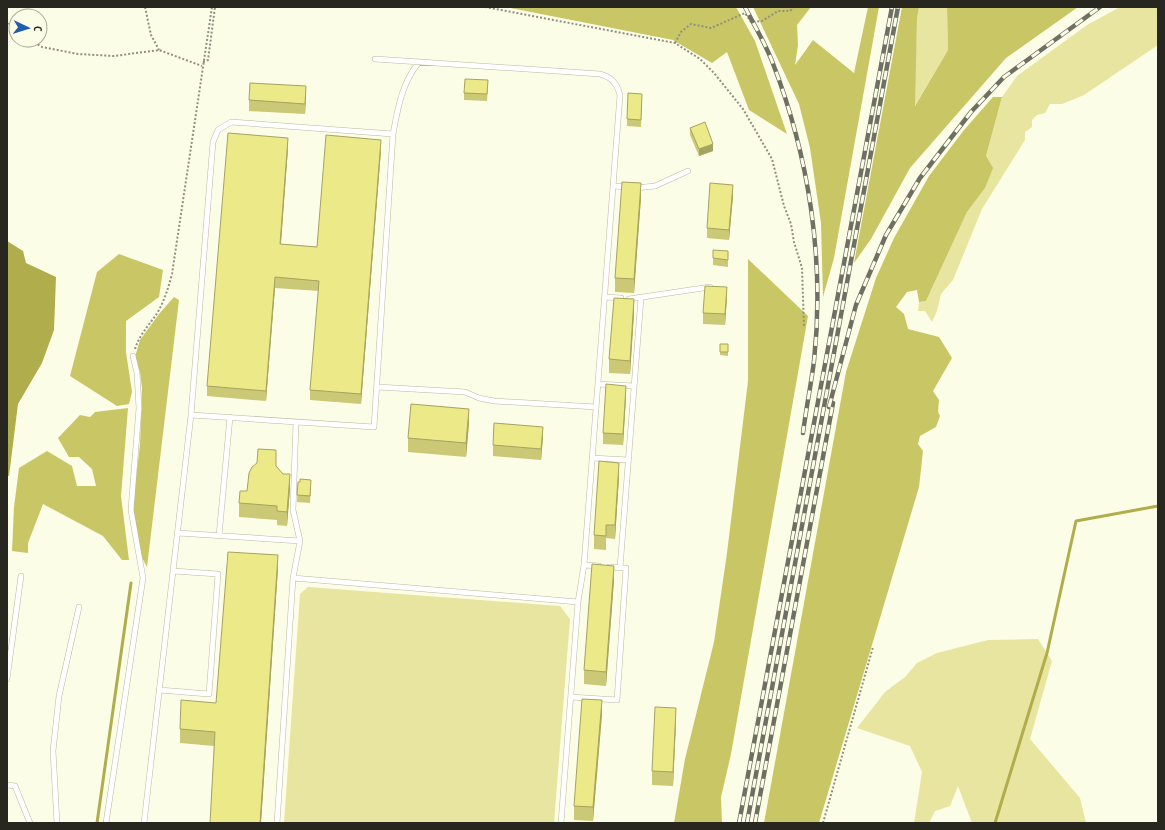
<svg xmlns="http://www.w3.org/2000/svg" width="1165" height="830" viewBox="0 0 1165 830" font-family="'PT Sans Narrow',sans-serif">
<rect width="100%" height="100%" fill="#fcfde7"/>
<path fill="#e7e59f" d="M919,7H947L948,50L914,107L917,19Z
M1120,7H1158V45L1084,95L1062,104H1050L1045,113L1037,115L1032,120V127L1025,132V140L982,209L953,280L941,294L937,311L932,322L925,311H918L919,302L926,301L967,212L985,188L986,156L1002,97L1017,76L1087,25Z
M308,587L560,606L570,619L554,823H284L300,594Z
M1038,639L1052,661L1030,739L1080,798L1086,823H972L958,786L950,806L935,811L929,823H914L922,772L910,746L857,728L885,692L905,677L917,663L937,653L988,640Z"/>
<path fill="#c9c666" d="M506,7H736L755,41L787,134L749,110L727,52L712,63L673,40Z
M753,7H811L797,25L798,45L795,65L813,40L854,73L868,7H879L834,258L823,297L821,223L810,148L799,104Z
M902,7H919L917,19L915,106L948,50L947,7H1078L1006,58L910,168L871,239L854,263Z
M993,97H1002L986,156L993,168L985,188L967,212L926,301L919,302L917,290L907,292L896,307L904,314L908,329L939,337L952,358L933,391L939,400L938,412L940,416L936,427L920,436L918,444L923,451L919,487L819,823H764L846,372L876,278L894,238L929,176L964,130Z
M119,254L163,270L159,297L126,321V352L132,392L129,404L117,406L70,376L97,272Z
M748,259L808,316L731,754L721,797L722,823H674L685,759L714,642L727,553L748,381Z
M174,297L179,300L147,567L140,554L132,510L140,445L142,388L140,372L135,357L140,340L159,314Z
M128,408L121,496L129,560H122L103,536L43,504L28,543V553L12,551L14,507L19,468L47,451L72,466L77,486H96L92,469L79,457H69L58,438L80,415L90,417L95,412Z"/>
<path fill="#b0ad4d" d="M7,241L23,251L26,263L56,277L54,330L42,363L18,404L9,476H7Z"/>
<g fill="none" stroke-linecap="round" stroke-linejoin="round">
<path stroke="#b0ad4d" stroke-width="3" d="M97,823L131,583
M995,823L1047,653L1076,521L1158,506"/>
<g stroke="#b9b9a4" stroke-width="6">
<path id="lane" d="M375,59L600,74C612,77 617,84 620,95L584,565L578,602L561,823
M613,186L628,187
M636,188L655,186L688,171
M605,297L621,298
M629,299L710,287
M598,384L634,386
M377,387L465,392L479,398L494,401L596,407
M191,415L374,427L393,134C398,107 402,83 419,62
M296,422L293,510L300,541
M592,458L628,460
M178,533L300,541L293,578L277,823
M219,536L230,417
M584,565L599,566
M620,568L641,298
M293,578L578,602
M7,679L21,576
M159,690L209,694L218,574L173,571
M571,697L617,700L626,568L609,567
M7,785L15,786L30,823
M57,823L53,751L59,696L79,607
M106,823L143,578L131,510L139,408L137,373L133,356
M144,823L191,415L213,142L218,130L231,122L393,134"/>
</g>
<path stroke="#8f9081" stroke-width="2" stroke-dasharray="2 2" stroke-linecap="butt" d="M145,7L151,35L159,50
M485,7L675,43L700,59L714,73L743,109L772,159L784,206L791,224L794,242L802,268L804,327
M7,23L16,30
M31,40L42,47L78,54L114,56L159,50L202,66
M675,43L681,32L691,24L711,28L745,13L751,22L762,21L778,11H790L794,7
M203,62L208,60L215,7
M135,349C139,336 148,326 156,315C164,302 168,289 172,274L212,7
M823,823L873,647"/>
<use href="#lane" stroke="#fff" stroke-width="5"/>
<g stroke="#6f7063" stroke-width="4.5">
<path id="rail" d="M745,7C754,25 765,43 772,61C809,156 825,260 814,361C811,385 806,409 803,433
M829,407L856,305L886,235L920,178L971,112L1004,77L1100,7
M739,823L892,7
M747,823L898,7
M755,823L833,403"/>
</g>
<use href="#rail" stroke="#fcfde7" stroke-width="3" stroke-dasharray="9" stroke-linecap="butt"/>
</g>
<path fill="#cbc876" d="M488,87L487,101L464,100V93Z
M306,96L305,114L249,111V100Z
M642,101L641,127L627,126V119Z
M690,128L713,151L699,156L690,135Z
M288,148L281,244L317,247L381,150L361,404L310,400V390L319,291L275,288L266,401L207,396V386Z
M733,196L729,240L707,238V228Z
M641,197L634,293L615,292V278Z
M713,258H728V267L713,265Z
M727,297L725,325L703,324V313Z
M634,313L630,374L609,373V359Z
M720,344H728V356L720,355Z
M626,396L623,445L603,444V433Z
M469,423L466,457L408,452V438Z
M543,437L541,460L493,456V445Z
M276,466L290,488L287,526L277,525V520L239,517V503L247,491Z
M619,477L615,539L606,538V550L594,549V535Z
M298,482L311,487L310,503L297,502Z
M278,568L261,823H210L214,746L180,743V729L216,703Z
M614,580L606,686L584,684V670Z
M602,714L593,821L574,820V806Z
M676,722L673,786L652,785V771Z"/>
<path fill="#a5a360" d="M306,86V96L305,114V104Z
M288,138V148L280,255V244Z
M381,140V150L361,404V394Z
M713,144V151L699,156V149Z
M641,183V197L634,293V279Z
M733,185V196L729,240V230Z
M275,277V288L266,401V391Z
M727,287V297L725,325V314Z
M634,299V313L630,374V361Z
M626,386V396L623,445V434Z
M469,409V423L466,457V443Z
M543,427V437L541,460V449Z
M619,463V477L615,539V525Z
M290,474V488L287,526V512Z
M278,555V568L261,823H260Z
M614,566V580L606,686V672Z
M602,700V714L593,821V807Z
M676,708V722L673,786V772Z"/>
<path fill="#ece989" stroke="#a5a360" d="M465,79L488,80L487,94L464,93Z
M250,83L306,86L305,104L249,100Z
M628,93L642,94L641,120L627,119Z
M705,122L713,144L699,149L690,128Z
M228,133L288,138L280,244L317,247L326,135L381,140L361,394L310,390L319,281L275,277L266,391L207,386Z
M622,182L641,183L634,279L615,278Z
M710,183L733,185L729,230L707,228Z
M713,250L728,251V260L713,258Z
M705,286L727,287L725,314L703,313Z
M614,298L634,299L630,361L609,359Z
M720,344H728V352H720Z
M606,384L626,386L623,434L603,433Z
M411,404L469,409L466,443L408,438Z
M494,423L543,427L541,449L493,445Z
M258,449L276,450V466L283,474H290L287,512L277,511V506L239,503L240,491H247L249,473L252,467L257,463Z
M599,461L619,463L615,525H606V536L594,535Z
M300,479L311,480L310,496L297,495L298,482H300Z
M228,552L278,555L260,823H210L215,732L180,729L181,700L216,703Z
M592,564L614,566L606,672L584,670Z
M582,699L602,700L593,807L574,806Z
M655,707L676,708L673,772L652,771Z"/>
<rect width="1165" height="830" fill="none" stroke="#27271f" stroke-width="16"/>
<g transform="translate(28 28) rotate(94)"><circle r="19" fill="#fcfde7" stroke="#a7a797"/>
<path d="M0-3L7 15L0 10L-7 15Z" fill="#205dae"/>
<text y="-6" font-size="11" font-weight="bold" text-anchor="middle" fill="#27271f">С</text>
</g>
</svg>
